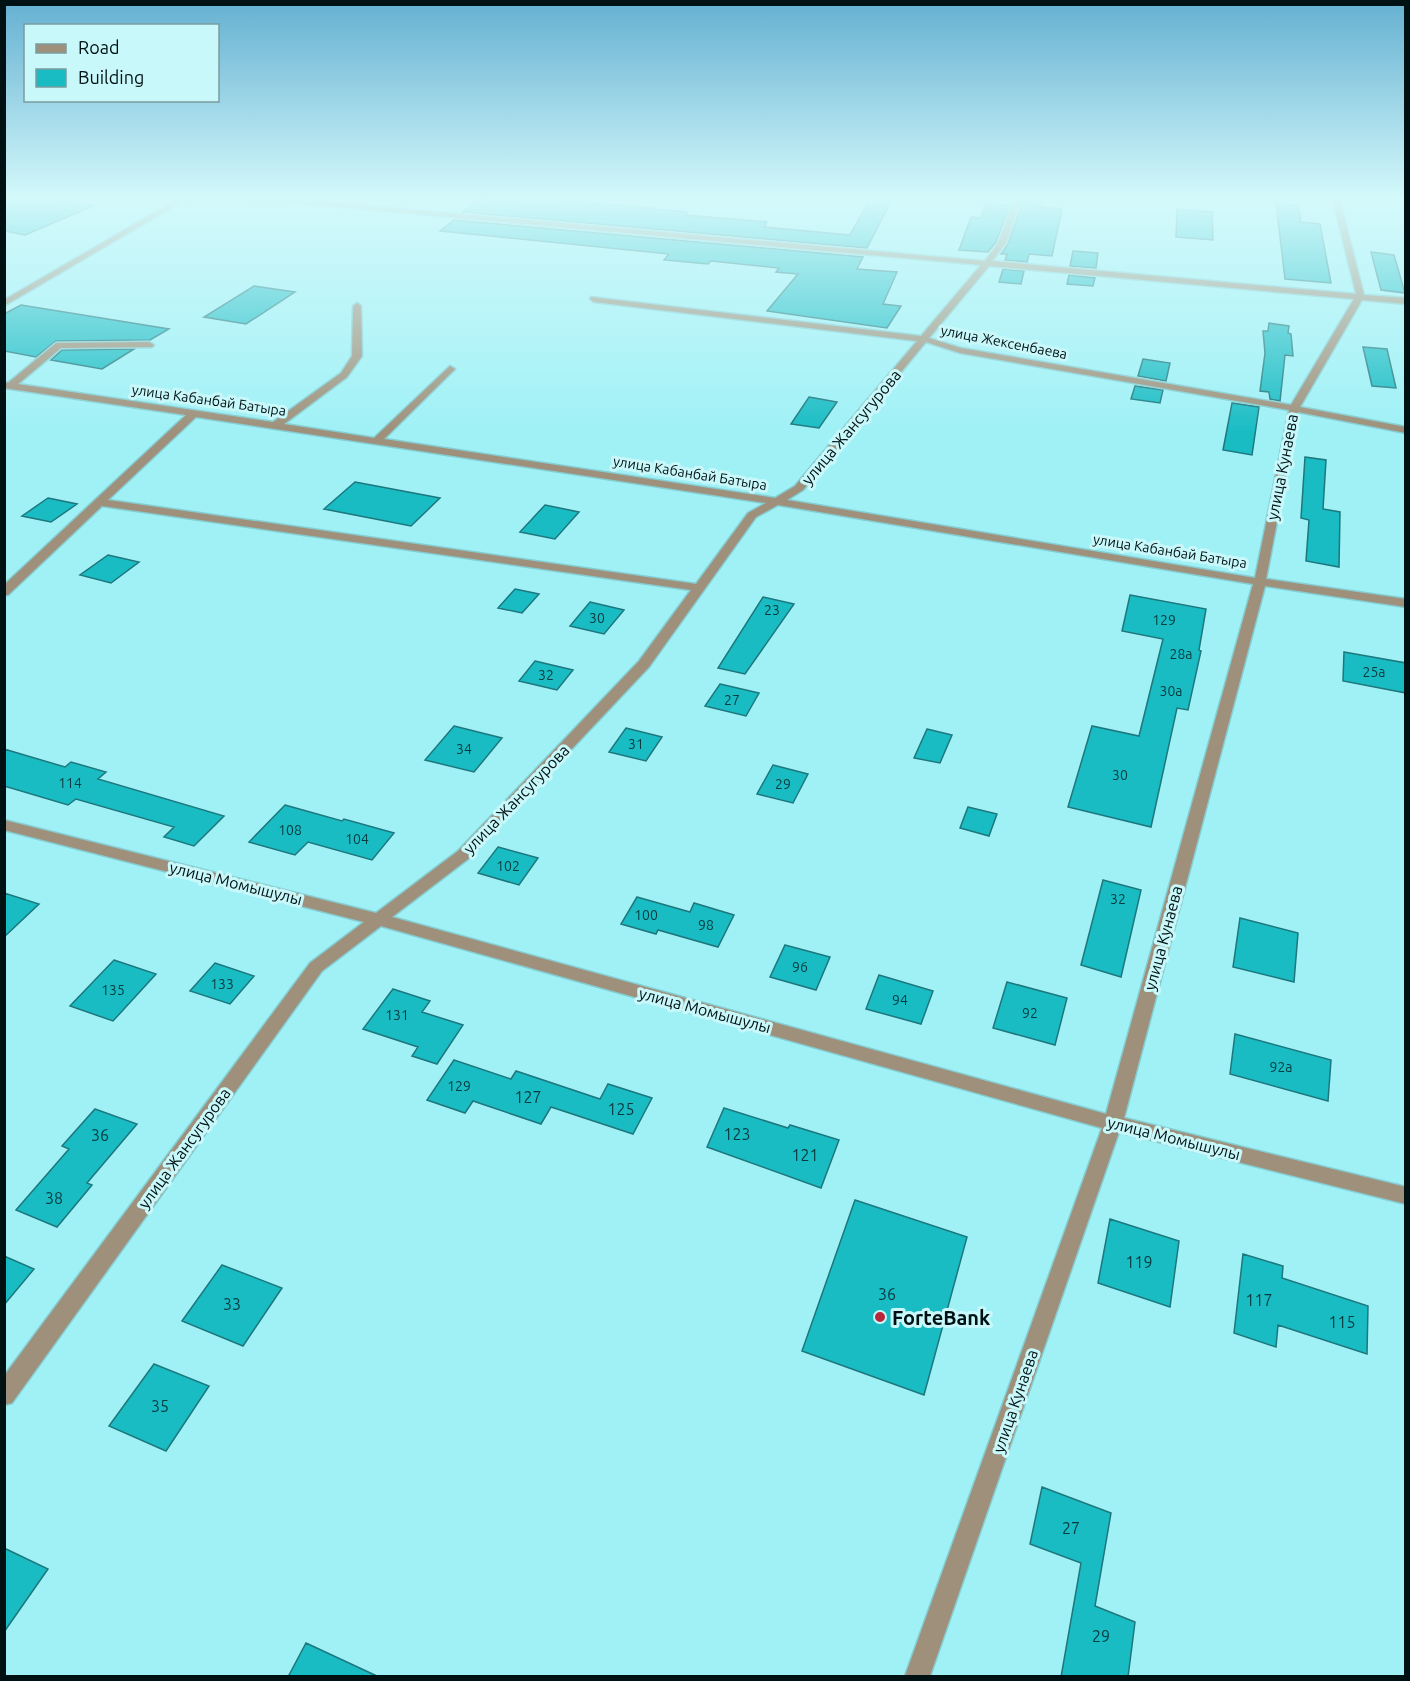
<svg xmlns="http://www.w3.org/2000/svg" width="1410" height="1681" viewBox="0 0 1410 1681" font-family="Ubuntu,sans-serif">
<rect width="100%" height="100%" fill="#9ff1f6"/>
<path fill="#1abcc4" stroke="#1d777c" stroke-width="1.5" d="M4,197H42L93,206L25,235L4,231Z
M523,197L654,208L653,209L687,212L685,215L767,222L764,227L850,235L871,197H883L891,201L867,248L463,212L478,199L516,202Z
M1023,200L1041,205L1040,207L1062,209L1052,256L1029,254L1027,262L1005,260L1007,254H1001L1008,244Z
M986,203L1010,205L996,242L988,252L959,250L971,217L981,218Z
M1276,203L1298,205L1301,222L1320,224L1331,283L1285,279Z
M1177,209L1212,212L1213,240L1176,237Z
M454,220L863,257L857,269L897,272L883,304L901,306L887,328L767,311L798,274L776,272L779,268L711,261L708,264L664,260L669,254L440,231Z
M1073,251L1098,253L1096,268L1070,266Z
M1371,252L1394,255L1405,293L1381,290Z
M1003,269L1024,271L1021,284L999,282Z
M1069,275L1095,278L1093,286L1067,284Z
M254,286L295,292L246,324L204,317Z
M21,305L169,329L150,340L56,341L36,357L4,351V314Z
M1269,323L1289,326L1288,333L1291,334L1293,356L1285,355L1280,401L1270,399L1269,392L1260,391L1265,353L1263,331H1268Z
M1363,347L1387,349L1396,388L1372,386Z
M134,349L102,369L51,360L62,350Z
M1143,359L1170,363L1166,381L1138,376Z
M1135,386L1163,390L1160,403L1131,399Z
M809,397L837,402L819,428L791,424Z
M1232,403L1259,407L1252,455L1223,450Z
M1305,457L1326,460L1323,509L1340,512L1339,567L1306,561L1309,520L1301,518Z
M355,482L440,498L411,526L324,509Z
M48,498L77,504L51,522L22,516Z
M545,505L579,512L555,539L520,532Z
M108,555L139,562L111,583L80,575Z
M515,589L539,594L522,613L498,608Z
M1130,595L1206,609L1199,650L1201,651L1188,710L1177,708L1151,827L1068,807L1092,726L1139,736L1163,639L1122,631Z
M763,597L794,604L745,674L718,668Z
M590,602L624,610L604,634L570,626Z
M1344,652L1406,663V693L1343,681Z
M535,661L573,670L557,690L519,681Z
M720,684L759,693L746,716L705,706Z
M454,726L502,738L474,772L425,760Z
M626,728L662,737L646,761L609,752Z
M927,729L952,735L940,763L914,758Z
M4,749L65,767L71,762L106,772L98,779L224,816L194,846L164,837L174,827L76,799L68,805L4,786Z
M773,765L808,774L793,803L757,794Z
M285,805L342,821L344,819L394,833L372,860L308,842L295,855L249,842Z
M968,807L997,814L989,836L960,828Z
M498,847L538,858L519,885L478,873Z
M1103,880L1141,890L1121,977L1081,965Z
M4,893L39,904L4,937Z
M637,897L690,912L694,903L734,915L718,947L658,930L656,934L621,924Z
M1240,918L1298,933L1294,982L1233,967Z
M785,945L830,957L816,990L770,977Z
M114,960L156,974L113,1021L70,1006Z
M215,963L254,976L230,1004L190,991Z
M879,975L933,991L921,1024L866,1009Z
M1007,982L1067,998L1055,1045L993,1028Z
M393,989L430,1001L422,1012L463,1025L437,1064L412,1056L418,1047L363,1029Z
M1235,1034L1331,1060L1328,1101L1230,1074Z
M454,1060L511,1079L516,1071L600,1099L608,1084L652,1098L633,1134L551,1107L541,1124L473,1101L465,1113L427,1100Z
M724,1108L788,1128L790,1125L839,1140L821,1188L707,1147Z
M95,1109L137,1124L87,1183L92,1185L57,1227L16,1210L69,1149L62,1146Z
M855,1200L967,1237L924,1395L802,1351Z
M1110,1219L1179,1241L1170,1307L1098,1283Z
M1243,1254L1283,1266L1282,1278L1368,1306L1367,1354L1278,1325L1276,1347L1234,1333Z
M4,1256L34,1269L4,1305Z
M222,1265L282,1288L243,1346L182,1321Z
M154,1364L209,1386L166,1451L109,1426Z
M1042,1487L1111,1513L1095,1606L1135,1622L1128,1677H1061L1081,1563L1030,1544Z
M4,1548L48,1569L4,1632Z
M306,1643L379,1677H288Z"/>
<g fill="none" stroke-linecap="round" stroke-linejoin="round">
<g stroke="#86cdd2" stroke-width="3">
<path id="minor" d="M181,197H190L4,306V300Z
M246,197H271L985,261L998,243L1015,197H1022L1006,243L992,261L1356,294L1332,197H1339L1364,295L1406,298V304L1362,300L1300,407L1406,427V433L1298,412L1266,579L1406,599V607L1265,586L1124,1118L1406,1187V1204L1119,1132L930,1676H905L1102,1128L381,926L322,971L12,1403L4,1405V1376L310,963L364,922L4,830V820L376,913L458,851L639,661L691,590L102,506L8,595H4V585L186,415L4,388V382L8,383L56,343L149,342L154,345L152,347L61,348L18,384L273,422L341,373L352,356L353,306L357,303L361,306L362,356L347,377L284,424L374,438L450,366L455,369L453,371L384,439L775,498L795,486L917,341L594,302L590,299L591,297L921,336L981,265L250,199ZM989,266L1354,299L1291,405L961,348L929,338ZM926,342L960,353L1289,410L1255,578L787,500L803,490ZM196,417L766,503L748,513L696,584L108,500ZM778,505L1253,584L1106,1114L392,917L468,859L649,667L756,517Z"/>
</g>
<use href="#minor" fill="#9e907a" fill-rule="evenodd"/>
</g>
<linearGradient id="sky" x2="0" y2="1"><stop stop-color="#64b0d1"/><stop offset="0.46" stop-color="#d4f9fb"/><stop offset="1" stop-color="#d4f9fb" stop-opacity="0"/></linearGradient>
<rect width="1410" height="432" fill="url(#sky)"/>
<circle fill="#b82739" stroke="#c9f8fb" stroke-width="2" cx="880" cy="1317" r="6"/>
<g text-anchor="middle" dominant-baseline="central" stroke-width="6" stroke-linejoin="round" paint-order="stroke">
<g font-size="14" fill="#001113" stroke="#c9f8fb">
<text transform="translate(1004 342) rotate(11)">улица Жексенбаева</text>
<text transform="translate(209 400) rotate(8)">улица Кабанбай Батыра</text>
<text transform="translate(690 473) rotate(9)">улица Кабанбай Батыра</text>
<text transform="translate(1170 551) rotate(9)">улица Кабанбай Батыра</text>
</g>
<g font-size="14" fill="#063c3f">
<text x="772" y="610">23</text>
<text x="597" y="618">30</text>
<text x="1164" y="620">129</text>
<text x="1181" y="654">28а</text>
<text x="1374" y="672">25а</text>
<text x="546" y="675">32</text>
<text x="1171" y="691">30а</text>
<text x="732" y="700">27</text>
<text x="636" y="744">31</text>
<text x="464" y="749">34</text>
<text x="1120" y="775">30</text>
<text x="70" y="783">114</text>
<text x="783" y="784">29</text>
<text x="290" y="830">108</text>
<text x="357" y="839">104</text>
<text x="508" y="866">102</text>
<text x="1118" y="899">32</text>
<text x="646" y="915">100</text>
<text x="706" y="925">98</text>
<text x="800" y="967">96</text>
<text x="222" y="984">133</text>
<text x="113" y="990">135</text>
<text x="900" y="1000">94</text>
<text x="1030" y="1013">92</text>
<text x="397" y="1015">131</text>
<text x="1281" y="1067">92а</text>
<text x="459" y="1086">129</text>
</g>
<g font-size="16" fill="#001113" stroke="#c9f8fb">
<text transform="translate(851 427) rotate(-50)">улица Жансугурова</text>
<text transform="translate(1282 467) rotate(-79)">улица Кунаева</text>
<text transform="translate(516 799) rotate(-46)">улица Жансугурова</text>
<text transform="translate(236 883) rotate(14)">улица Момышулы</text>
<text transform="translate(1163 938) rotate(-75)">улица Кунаева</text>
<text transform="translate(705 1010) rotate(15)">улица Момышулы</text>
<text transform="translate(1174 1138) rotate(14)">улица Момышулы</text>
<text transform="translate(184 1148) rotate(-54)">улица Жансугурова</text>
<text transform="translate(1015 1401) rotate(-71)">улица Кунаева</text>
</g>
<g font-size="16" fill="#063c3f">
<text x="528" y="1097">127</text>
<text x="621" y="1109">125</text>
<text x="737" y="1134">123</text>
<text x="100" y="1135">36</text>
<text x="805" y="1155">121</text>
<text x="54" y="1198">38</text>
<text x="1139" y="1262">119</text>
<text x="887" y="1294">36</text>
<text x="1259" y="1300">117</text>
<text x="232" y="1304">33</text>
<text x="1342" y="1322">115</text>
<text x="160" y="1406">35</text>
<text x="1071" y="1528">27</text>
<text x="1101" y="1636">29</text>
</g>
<g font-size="20" font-weight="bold" fill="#001113" stroke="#c9f8fb" text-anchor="start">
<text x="892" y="1317">ForteBank</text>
</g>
</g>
<rect width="1410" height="1681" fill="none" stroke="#001113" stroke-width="12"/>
<rect x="24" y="24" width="195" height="78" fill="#c9f8fb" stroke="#799c9e" stroke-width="1.5"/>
<rect x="36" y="44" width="30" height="9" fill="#9e907a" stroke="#799c9e" stroke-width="1.5"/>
<text x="78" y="54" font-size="18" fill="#001113">Road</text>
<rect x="36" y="69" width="30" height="18" fill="#1abcc4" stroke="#799c9e" stroke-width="1.5"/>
<text x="78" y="84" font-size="18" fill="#001113">Building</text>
</svg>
